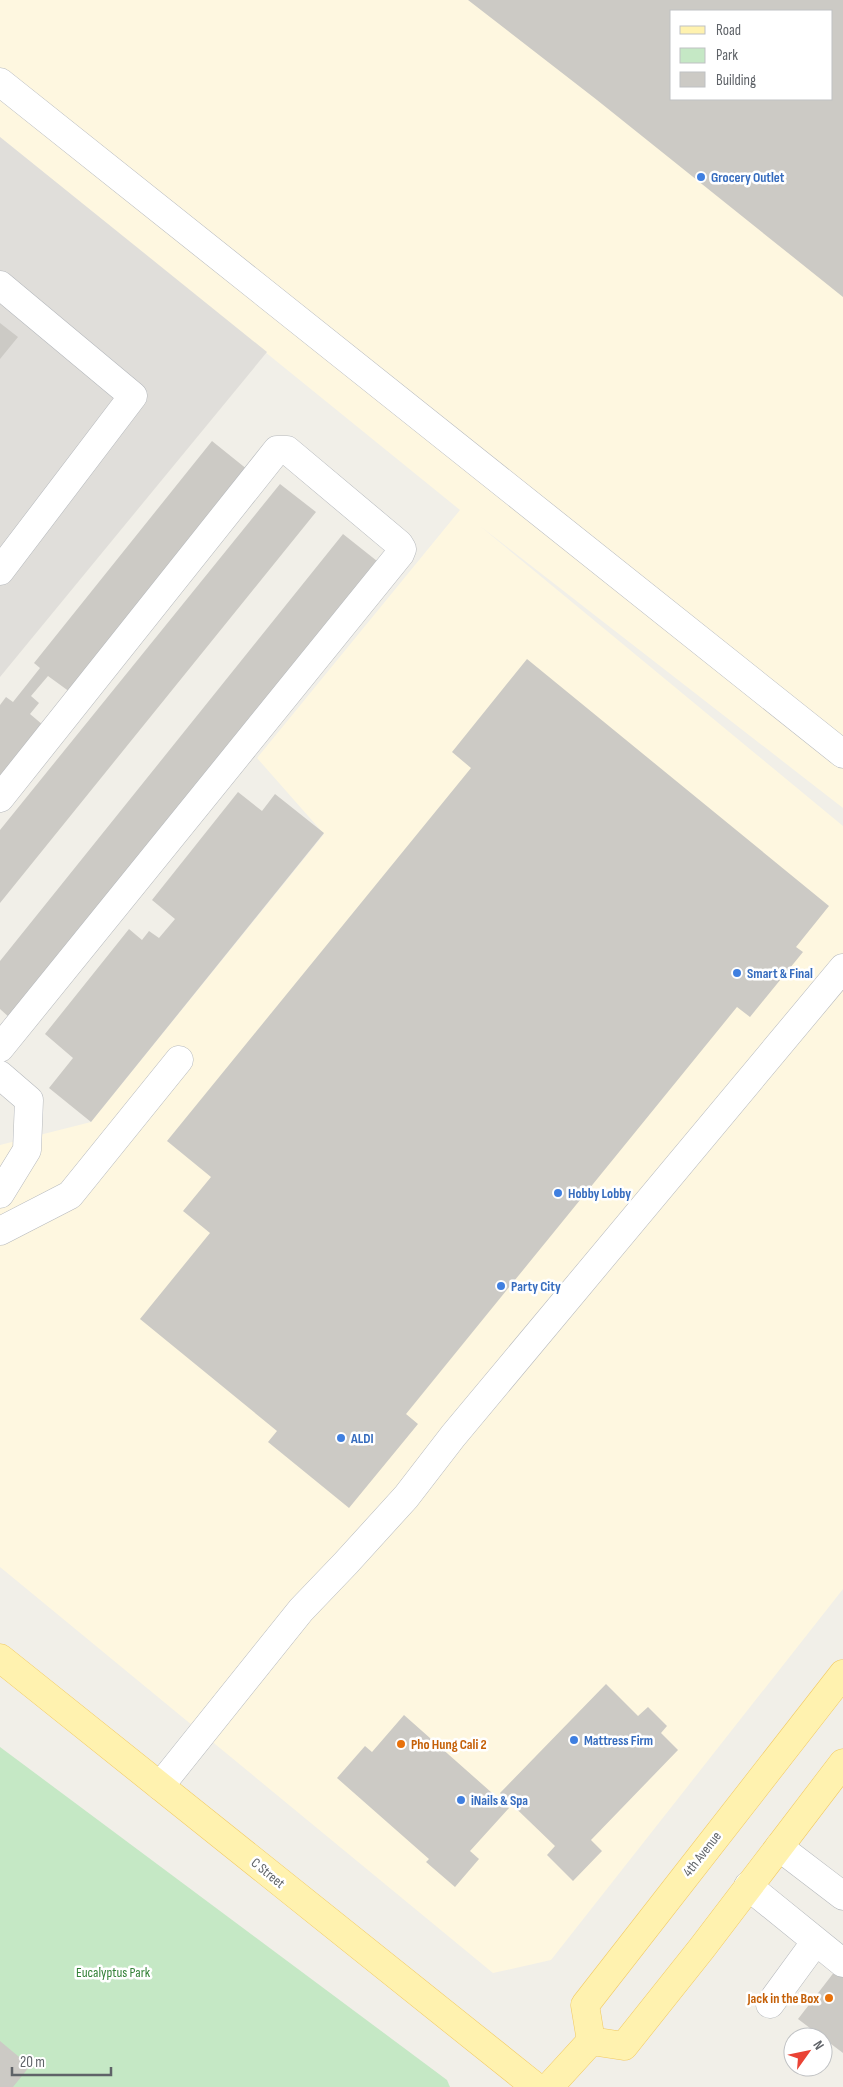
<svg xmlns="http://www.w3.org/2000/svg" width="843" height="2087" viewBox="0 0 843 2087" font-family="'Sofia Sans Condensed',sans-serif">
<rect width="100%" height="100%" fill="#f1efe8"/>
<path fill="#fef7e0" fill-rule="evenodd" d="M0,0H843V808L480,526L843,826V1589L551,1960L493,1973L0,1567V1145L91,1122L324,834L257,758L460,510L0,137ZM672,11H832V99H672Z"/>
<path fill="#e0deda" d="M0,137L267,352L0,677Z"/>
<path fill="#c5e8c5" d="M0,1747L447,2080L450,2087H0Z"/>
<path fill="#cccac5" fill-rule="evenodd" d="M468,0H843V297L597,100ZM672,11H832V99H672Z
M0,323L18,337L0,359Z
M212,441L248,470L70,692L48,676L31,696L39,703L30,714L43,725L0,779V705L6,697L13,702L40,668L34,663Z
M280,484L316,512L0,903V830Z
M343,534L377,561L10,1018L0,1009V961Z
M527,659L829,906L796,947L803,952L750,1017L737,1007L406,1414L418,1424L349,1508L268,1442L277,1431L140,1319L210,1233L183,1211L211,1177L167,1141L471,768L452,752Z
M238,792L262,811L275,794L324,833L91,1122L49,1088L73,1058L45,1034L129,929L142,940L149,931L159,938L175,919L152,900Z
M606,1684L638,1716L648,1707L667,1726L661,1733L678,1750L591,1840L602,1851L573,1881L547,1855L555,1846L500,1793Z
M404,1715L509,1808L470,1851L479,1859L455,1887L426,1862L429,1859L337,1778L365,1746L372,1752Z
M835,1971L843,1977V2053L798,2019Z
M0,2041L30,2066L13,2087H0Z"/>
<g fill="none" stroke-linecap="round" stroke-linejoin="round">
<g stroke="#b5b8bc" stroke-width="29">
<path id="minor" d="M0,82L843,754
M0,285L133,396L0,571
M0,798L277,450H287L399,544L402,549L400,554L0,1048
M0,1075L29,1100L27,1150L0,1194
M0,1231L70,1195L179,1060
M160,1786L301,1610L346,1563L406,1497L453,1436L843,968
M779,1847L843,1896
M748,1886L843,1963
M770,2004L816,1941"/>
</g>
<g stroke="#f2c960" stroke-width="29">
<path id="major" d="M0,1658L536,2087
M591,2041L585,2005L843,1674
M591,2041L624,2046L702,1948L843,1763
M549,2087L591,2041"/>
</g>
<use href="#minor" stroke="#fff" stroke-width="28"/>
<use href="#major" stroke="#fff2af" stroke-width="28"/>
</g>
<g fill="#3f7fe0" stroke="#fff" stroke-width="2">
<circle cx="701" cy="177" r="5"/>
<circle cx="737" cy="973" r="5"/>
<circle cx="558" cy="1193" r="5"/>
<circle cx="501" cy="1286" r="5"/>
<circle cx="341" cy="1438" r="5"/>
<circle cx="574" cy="1740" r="5"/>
<circle cx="461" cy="1800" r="5"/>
</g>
<g fill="#e8710a" stroke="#fff" stroke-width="2">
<circle cx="401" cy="1744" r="5"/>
<circle cx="829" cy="1998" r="5"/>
</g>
<g text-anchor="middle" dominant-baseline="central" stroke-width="5" stroke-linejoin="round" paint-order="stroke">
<g font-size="14" font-weight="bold" fill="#366cbe" stroke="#fff" text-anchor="start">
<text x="711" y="177">Grocery Outlet</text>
<text x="747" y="973">Smart &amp; Final</text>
<text x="568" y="1193">Hobby Lobby</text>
<text x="511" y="1286">Party City</text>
<text x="351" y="1438">ALDI</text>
<text x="584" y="1740">Mattress Firm</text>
<text x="471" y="1800">iNails &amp; Spa</text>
</g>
<g font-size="14" font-weight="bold" fill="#c56008" stroke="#fff" text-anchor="start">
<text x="411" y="1744">Pho Hung Cali 2</text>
<text x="819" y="1998" text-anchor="end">Jack in the Box</text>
</g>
<g font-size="14" fill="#5f6368" stroke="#fff">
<text transform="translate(702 1854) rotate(-52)">4th Avenue</text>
<text transform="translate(268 1873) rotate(39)">C Street</text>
</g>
<g font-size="14" fill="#348238" stroke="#fff">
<text x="113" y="1972">Eucalyptus Park</text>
</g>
</g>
<rect x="670" y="10" width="162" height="90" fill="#ffffff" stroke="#bfc1c3"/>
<rect x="680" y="26" width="25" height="8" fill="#fff2af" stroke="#bfc1c3"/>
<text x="716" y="35" font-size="15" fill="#5f6368">Road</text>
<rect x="680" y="48" width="25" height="15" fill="#c5e8c5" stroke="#bfc1c3"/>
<text x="716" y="60" font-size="15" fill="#5f6368">Park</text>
<rect x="680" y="72" width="25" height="15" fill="#cccac5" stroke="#bfc1c3"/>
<text x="716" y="85" font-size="15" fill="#5f6368">Building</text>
<g transform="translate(808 2052) rotate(57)"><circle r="24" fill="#ffffff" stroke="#bfc1c3"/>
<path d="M0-4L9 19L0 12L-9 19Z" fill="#ea4335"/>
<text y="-8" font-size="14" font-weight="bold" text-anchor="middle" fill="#5f6368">N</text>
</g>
<path d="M12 2067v8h99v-8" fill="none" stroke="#5f6368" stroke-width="2.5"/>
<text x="20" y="2067" font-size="15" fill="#5f6368" stroke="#ffffff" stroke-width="4" paint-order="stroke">20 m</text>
</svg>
